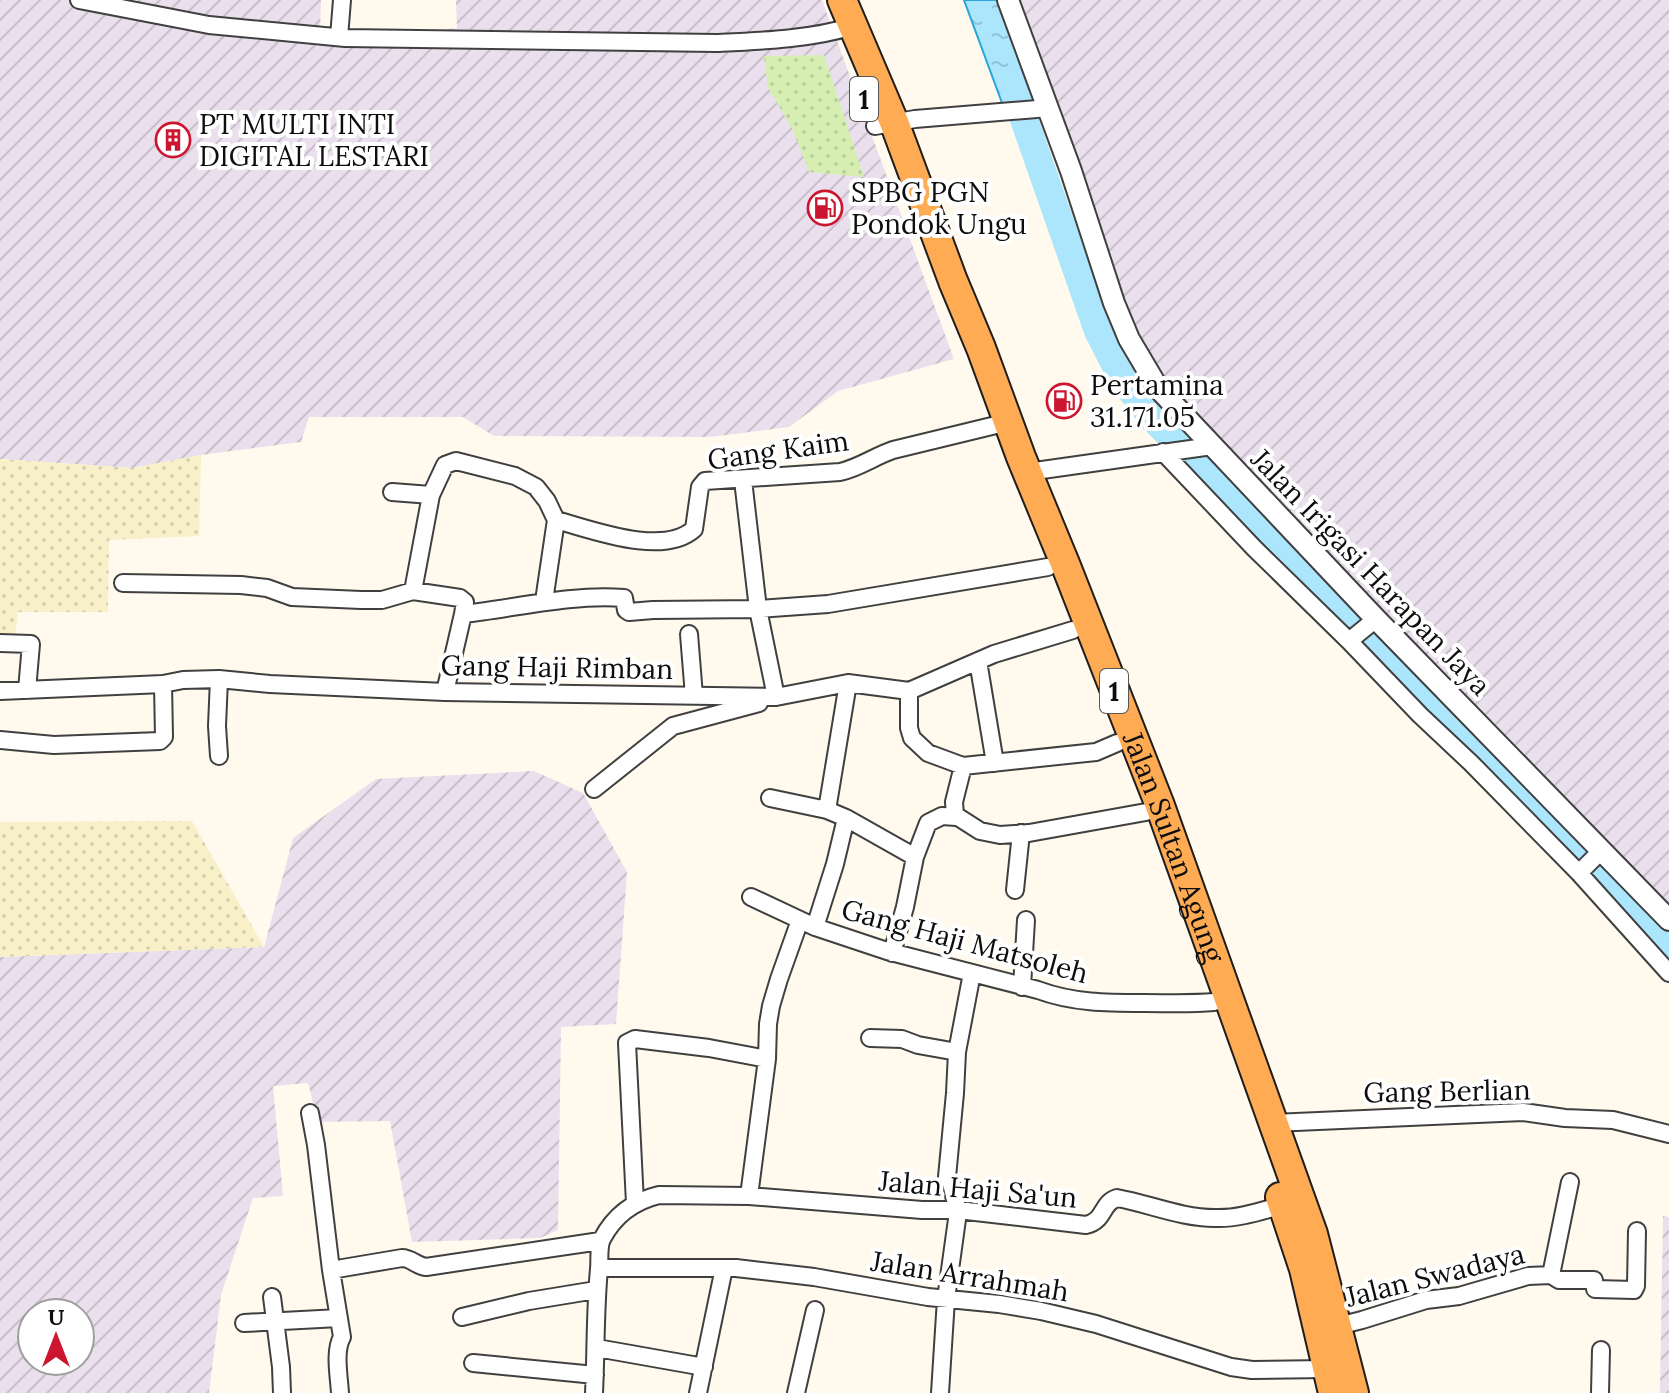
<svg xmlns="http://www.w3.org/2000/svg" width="1669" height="1393" viewBox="0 0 1669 1393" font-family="Lora,serif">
<defs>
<pattern id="industrial-furrows" width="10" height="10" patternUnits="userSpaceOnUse" patternTransform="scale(2)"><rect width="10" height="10" fill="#eae0ed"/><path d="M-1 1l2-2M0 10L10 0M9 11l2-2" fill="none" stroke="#c8bfca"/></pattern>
<pattern id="farmland-dots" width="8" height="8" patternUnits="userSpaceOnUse" patternTransform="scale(2)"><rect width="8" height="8" fill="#f8f0c9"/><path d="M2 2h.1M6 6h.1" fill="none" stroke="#d3cdab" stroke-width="1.8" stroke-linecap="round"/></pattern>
<pattern id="green-dots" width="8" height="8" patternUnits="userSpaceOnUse" patternTransform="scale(2)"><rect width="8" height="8" fill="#d6eeb2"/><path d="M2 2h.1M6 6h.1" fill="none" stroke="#b6cb98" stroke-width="1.8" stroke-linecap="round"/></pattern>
<pattern id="water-ripples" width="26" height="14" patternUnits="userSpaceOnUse" patternTransform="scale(2)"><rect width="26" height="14" fill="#abe6fd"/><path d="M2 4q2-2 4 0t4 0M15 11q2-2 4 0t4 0" fill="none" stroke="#92c4d8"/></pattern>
</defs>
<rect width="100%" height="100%" fill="#fffaed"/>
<path fill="url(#industrial-furrows)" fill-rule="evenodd" d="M0,0H321L320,35L386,36L457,28L456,0H822L954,359L838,391L789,427L710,437L494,436L463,417H309L301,442L201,455L132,468L0,459Z
M1009,0H1669V920L1212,446L1129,339Z
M534,771L583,793L627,872L616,1024L561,1027L558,1230L540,1238L412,1242L390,1121L318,1122L308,1083L273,1086L283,1196L253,1198L221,1295L209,1393H0V957L264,947L293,838L376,779ZM32,1313H80V1361H32Z
M1663,1216L1669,1217V1393H1660Z"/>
<path fill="url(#farmland-dots)" d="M201,455L199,536L109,540L108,612H18L15,635L0,634V459L132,468Z
M192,821L264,947L0,957V822Z"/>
<path fill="url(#green-dots)" d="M824,55L864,177L809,172L792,128L768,88L764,56Z"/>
<path fill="url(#water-ripples)" stroke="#29a5dc" stroke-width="2" d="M964,0H1009L1049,108L1005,111Z"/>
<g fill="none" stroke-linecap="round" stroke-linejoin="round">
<path stroke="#abe6fd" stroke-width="28" d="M1011,82L1098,331L1123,380L1151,416L1669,949"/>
<g stroke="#404040" stroke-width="20">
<path id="minor" d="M79,0L209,25L345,38L717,43C760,41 813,39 853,26
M339,37L342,0
M875,126L915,119L1049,108
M1163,452L1254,548L1349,641L1420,715L1471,763L1579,873L1669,973
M1028,472L1212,446
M743,480L758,609L776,697
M392,492L431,495
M556,520C593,530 663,557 694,529L700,487L705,481L840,472C859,468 875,456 893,450L996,425
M123,583L241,585L267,588L292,597L361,600H382L413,591L460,598L465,602L463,614L445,692
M413,591L431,495L445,465L456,461L515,476L536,487L547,501L556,520L544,601
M463,614C517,608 570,594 624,598L626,610L629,612L653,610L758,609L828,604L1048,567
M689,634L694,696
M1349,641L1376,619
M0,643L31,644L27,690
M978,661L995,763
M219,679L217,726L219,756
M0,691L163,684L183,680L219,679L270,684L445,692L776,697L848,683L909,691L994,654L1073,630
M909,691V728L912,738L928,753L963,766L1096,752L1117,743
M0,740L54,745L160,741L164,737L163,684
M963,766L954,802L955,815L980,831L1000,835L1029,833L1146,812
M594,789L673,726L759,703
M770,798L827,810L846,818L835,864L815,927
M827,810L848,683
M846,818L915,857
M1579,873L1601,851
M1015,890L1021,833
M751,897L815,927L887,951L1038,990C1073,1003 1107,1003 1144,1003C1168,1003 1191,1004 1214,1002
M892,953L905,907L915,857L928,823L942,816L956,817
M1022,987L1026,920
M870,1038L902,1039L918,1045L957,1052L972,973
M310,1113L316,1145L331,1270L402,1258C411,1258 417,1266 426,1267L600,1241
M1273,1123L1523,1112L1565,1118L1613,1120L1669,1134
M749,1196L767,1059L768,1024L771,1006L779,979L800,920
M635,1203L627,1043L635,1039L709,1048L767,1059
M599,1268H736L814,1277L928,1297L999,1304L1041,1311L1096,1324L1231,1367L1252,1370L1327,1369
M331,1270L342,1337C334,1351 339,1376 340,1393
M1551,1275L1570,1182
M272,1297L281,1367L282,1393
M462,1317L529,1301L596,1290
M244,1323L339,1318
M1338,1326L1362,1320L1426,1300L1459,1296L1528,1276L1551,1275L1559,1280H1594L1595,1289L1634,1290L1636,1286L1637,1231
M597,1348L704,1367
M473,1363L595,1375
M594,1393C596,1352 595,1310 599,1269C600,1260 598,1247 602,1239C614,1216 634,1201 659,1195L749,1196L922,1210H958L1086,1225C1105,1221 1101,1203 1117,1198C1150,1204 1181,1218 1215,1218C1238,1219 1261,1211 1283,1205
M698,1393L724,1268
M796,1393L815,1310
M940,1393L946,1299L958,1212L951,1183L947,1177L955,1093L957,1052
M1600,1393L1601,1350"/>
</g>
<g stroke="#404040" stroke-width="24">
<path id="tertiary" d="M1008,0L1071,171L1114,303L1129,339L1158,388L1376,619L1669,920"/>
</g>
<g stroke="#1e1e1e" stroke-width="32">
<g id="trunk">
<path id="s1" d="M842,0L894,122L953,281L981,348L1021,457L1066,566L1159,803L1313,1234L1354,1393"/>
<path d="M1280,1197L1304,1269L1333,1393"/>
</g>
</g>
<use href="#minor" stroke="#fff" stroke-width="16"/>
<use href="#tertiary" stroke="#fff" stroke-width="20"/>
<use href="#trunk" stroke="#ffab54" stroke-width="28"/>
</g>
<defs>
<g id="building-ring" transform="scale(1.8)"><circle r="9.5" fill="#fff" stroke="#cc152f" stroke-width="1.5"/><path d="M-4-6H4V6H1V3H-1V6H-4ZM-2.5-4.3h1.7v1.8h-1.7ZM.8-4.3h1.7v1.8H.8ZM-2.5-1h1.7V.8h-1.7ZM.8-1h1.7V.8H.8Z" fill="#cc152f"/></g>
<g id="fuel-ring" transform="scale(1.8)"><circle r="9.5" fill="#fff" stroke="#cc152f" stroke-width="1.5"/><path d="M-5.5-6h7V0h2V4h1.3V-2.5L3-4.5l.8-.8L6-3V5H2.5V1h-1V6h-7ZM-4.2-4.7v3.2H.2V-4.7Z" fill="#cc152f"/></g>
</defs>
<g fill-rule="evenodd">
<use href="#building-ring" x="173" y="140"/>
<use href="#fuel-ring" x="825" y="208"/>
<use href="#fuel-ring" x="1064" y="401"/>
</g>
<g text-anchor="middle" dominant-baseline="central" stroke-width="8" stroke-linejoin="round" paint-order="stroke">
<g fill="#fff" stroke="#565656" stroke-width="2">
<rect x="850" y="77" width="28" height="44" rx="6"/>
<rect x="1100" y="669" width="28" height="44" rx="6"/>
</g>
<g font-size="26" font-weight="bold" fill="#0d0d0d">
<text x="864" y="99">1</text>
<text x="1114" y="691">1</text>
</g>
<g font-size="28" fill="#0d0d0d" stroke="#fff" text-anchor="start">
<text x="199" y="124">PT MULTI INTI<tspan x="199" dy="32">DIGITAL LESTARI</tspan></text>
<text x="851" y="192">SPBG PGN<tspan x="851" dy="32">Pondok Ungu</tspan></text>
<text x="1090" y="385">Pertamina<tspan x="1090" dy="32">31.171.05</tspan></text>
</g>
<g font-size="28" fill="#0d0d0d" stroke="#fff">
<text transform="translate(778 450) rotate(-8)">Gang Kaim</text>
<text transform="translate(1371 572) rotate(46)">Jalan Irigasi Harapan Jaya</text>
<text transform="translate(557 667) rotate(1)">Gang Haji Rimban</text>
<text stroke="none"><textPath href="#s1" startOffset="910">Jalan Sultan Agung</textPath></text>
<text transform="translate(965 941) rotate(15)">Gang Haji Matsoleh</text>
<text transform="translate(1447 1091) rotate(-1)">Gang Berlian</text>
<text transform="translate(978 1189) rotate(5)">Jalan Haji Sa'un</text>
<text transform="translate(1435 1275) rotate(-14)">Jalan Swadaya</text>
<text transform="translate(970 1276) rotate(9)">Jalan Arrahmah</text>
</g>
</g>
<g transform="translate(56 1337)"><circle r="38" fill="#ffffff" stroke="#9e9e9e" stroke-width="2"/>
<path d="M0-6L14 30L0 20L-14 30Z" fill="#cc152f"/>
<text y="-12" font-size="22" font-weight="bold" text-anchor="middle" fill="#0d0d0d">U</text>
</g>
</svg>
